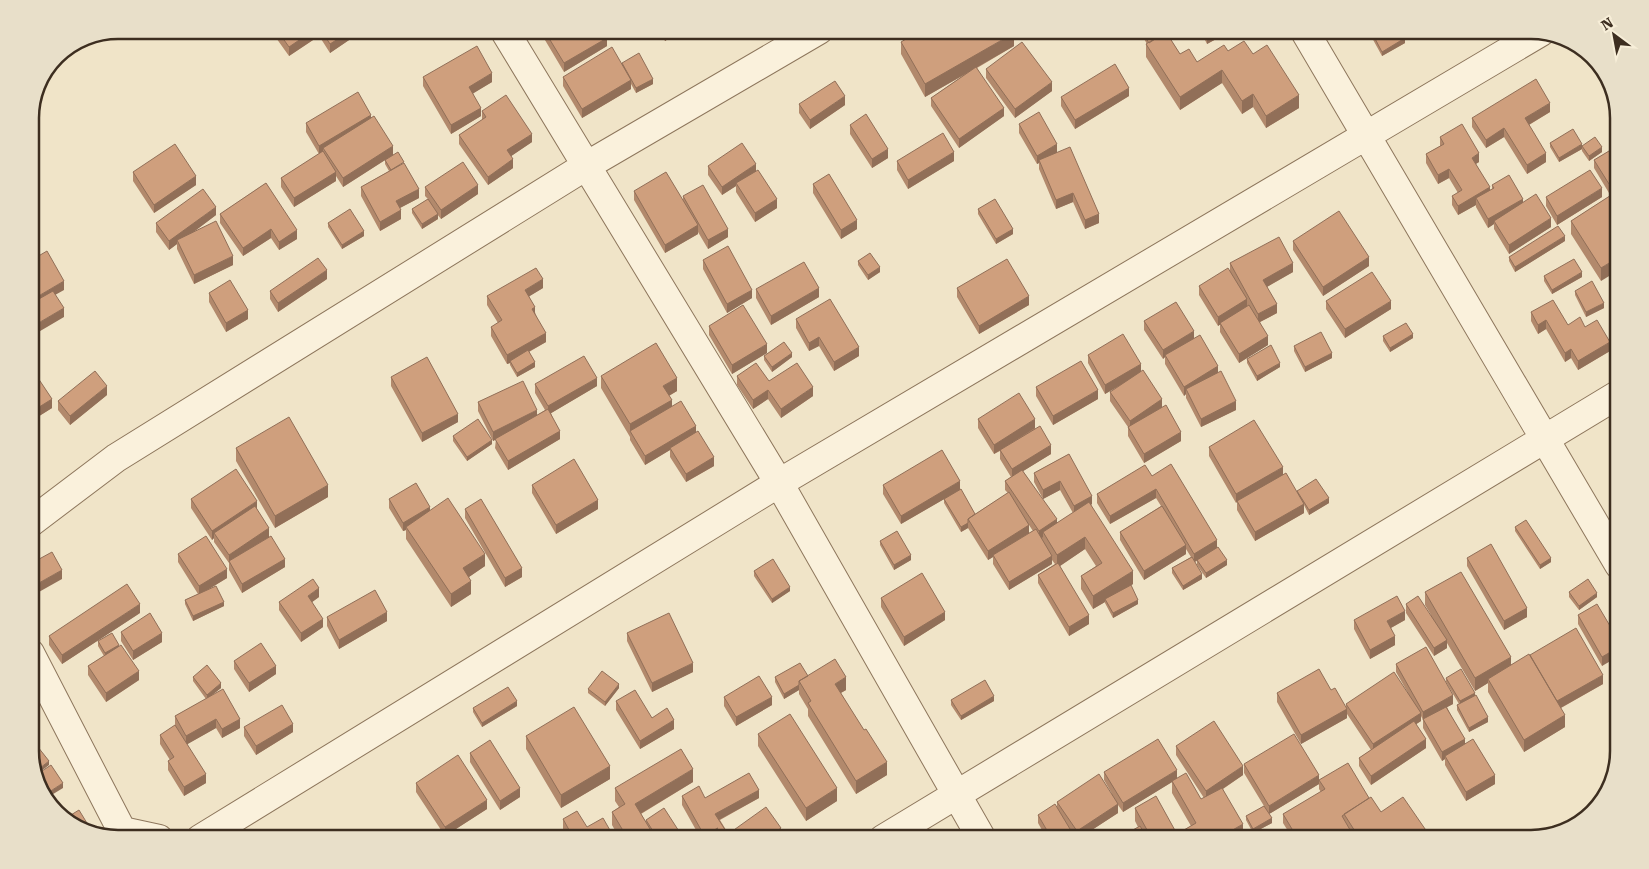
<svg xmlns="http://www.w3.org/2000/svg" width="1649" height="869" viewBox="0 0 1649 869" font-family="'Roboto Serif',serif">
<rect width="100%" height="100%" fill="#f0e4c8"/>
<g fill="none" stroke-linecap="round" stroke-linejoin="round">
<g stroke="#8d765c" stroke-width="30">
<path id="minor" d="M504,30L779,483L982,839
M1304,30L1619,565
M30,523L116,458L586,166L819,30
M30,653L122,831L159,839
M200,839L779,483L1541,32
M883,839L1619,394"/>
</g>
<use href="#minor" stroke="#faf1dc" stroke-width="28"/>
</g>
<path fill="#b2896c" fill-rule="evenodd" d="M274,30H352V38L330,53L316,31V38L289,56L274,35Z
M539,30H602L607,46L564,72Z
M657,30H682L665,41Z
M1139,30H1188L1171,40L1180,54L1197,62L1228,51L1253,54L1299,108L1266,128L1253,107L1242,114L1222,83L1180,110L1146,57V44H1147Z
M1200,30H1227V33L1207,44Z
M1365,30H1400L1405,43L1382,56L1371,36V32L1368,34Z
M901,42L1014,46L977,68L1004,116L959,148L931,106V98L964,75L925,97L901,54Z
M622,63L653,84L636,93L631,84V89L582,118L563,86V77L622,65Z
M1597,63L1604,69L1611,89L1597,66Z
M986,69L1052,91L1015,118L986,78Z
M423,77L492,82L473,93L481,116L451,134L423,86Z
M1129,96L1075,129L1061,106V97Z
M799,104L845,105L810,129L799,113Z
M482,111L532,142L511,156L513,168L488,185L459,144V135L482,120Z
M1550,112L1529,125L1546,162L1527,174L1504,137L1486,148L1472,127V118Z
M371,117L419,198L400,208L401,219L380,231L361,196V187L389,171L385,164V160L343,187L336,176V181L294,207L281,187V178L319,154L306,132V123Z
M1019,124L1057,153L1099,223L1085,229L1073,202L1056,209L1039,169V163L1037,164L1019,133Z
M850,125L888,158L872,168L850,134Z
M1440,137L1479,162L1476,164L1490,190L1492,189V185L1523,202L1551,227L1509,254L1494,229V224L1488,228L1476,207V205L1458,215L1452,205V196L1458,193L1449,178L1438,184L1426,163V154L1440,146Z
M1550,143L1582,149L1559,162L1550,147Z
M1619,145V187L1609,193L1594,168V160Z
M1582,146L1602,152L1589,161L1582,151Z
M897,161H954L908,189L897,170Z
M708,166L756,171L777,208L755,222L736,192V186L722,195L708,175Z
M133,172L196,185L154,213L133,181Z
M266,183L297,239L279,250L271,238L243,256L220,223V214Z
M813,184L857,229L841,239L813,193Z
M425,187L478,194L441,219L437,214L438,219L422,229L412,213V209L428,199L425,196Z
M1619,190L1601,281L1571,234V221Z
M634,191L683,200V196L728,237L708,249L698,232V234L665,253L634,200Z
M1546,197H1602L1557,225L1546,206Z
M978,209L1013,234L996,244L978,214Z
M216,215L192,233L233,265L194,284L177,249V244L169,250L156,232V223Z
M328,223L364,236L342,249L328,227Z
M1293,241L1369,266L1323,296L1293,250Z
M1565,241L1515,272L1509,261V257Z
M703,260L752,298L727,313L703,269Z
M858,261L880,272L868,280L858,265Z
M1230,263L1293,272L1267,287L1277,313L1260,322L1268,345L1239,363L1220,332V324L1218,326L1199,295V286L1230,272Z
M1544,276L1582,277L1552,294L1544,281Z
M327,279L278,312L270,299V291Z
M543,288L529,296L546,342L529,352L535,367L517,377L510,365V363L507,364L491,336V327L498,323L487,305V296Z
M957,288L1029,305L979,334L957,297Z
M756,289L819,297L771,325L756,298Z
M1575,291L1604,308L1586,317L1575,295Z
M209,293L248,319L226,332L209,302Z
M1326,301L1391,309L1345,338L1326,309Z
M1531,312L1568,325L1585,327L1610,351L1578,370L1571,358L1565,362L1546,329L1538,334L1531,321Z
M796,319L859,356L834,371L819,346L809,351L796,328Z
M1144,321L1194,338L1218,373L1236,410L1201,427L1186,398V394L1184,396L1165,364V357L1163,359L1144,330Z
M709,326L767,353L732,374L709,335Z
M1383,336L1413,338L1390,352L1383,341Z
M1294,346L1332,358L1305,372L1294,351Z
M1088,355L1141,371L1181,441L1144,463L1128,436V427L1110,401V392L1124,383L1105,394L1088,363Z
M764,356L792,357L772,372L764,360Z
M1247,359L1280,367L1257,381L1247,363Z
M30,366L52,408L36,418L30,409Z
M601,376L677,391L669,396L672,407L696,432L714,466L686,482L670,457V450L645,465L630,440V437L601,388Z
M737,376L769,381L813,396L781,418L768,399L753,409L737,385Z
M391,377L458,422L422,442L391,386Z
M535,384L597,386L551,413L560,439L508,470L495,448L496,439L493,441L478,411V402L537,415L545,410L535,393Z
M1036,387L1098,399L1053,425L1036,396Z
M107,395L70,425L58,410V401Z
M978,419L1035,428L1051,454L1023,471L1057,523L1073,513L1060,490L1043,499L1034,482V473L1069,454L1092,504L1091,505L1133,584L1130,586L1138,604L1113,618L1105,603V602L1093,609L1081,589V576L1096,566L1085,549L1060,566L1089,624L1069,636L1038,583V575L1055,564L1052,560V564L1009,590L993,564V557L988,560L968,528L961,532L944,503V499L901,524L883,494V485L960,489L975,514L1008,493L1005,490V481L1011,477L1000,459V451L994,454L978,428ZM1029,525L1033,531L1029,533Z
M453,436L492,444L467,461L453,441Z
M1209,447L1283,475L1297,493V491L1329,503L1309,515L1304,505V513L1255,541L1237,510V502L1236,503L1209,456Z
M236,448L328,497L275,528L236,461Z
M1152,476L1217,548L1227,565L1206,578L1197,565V561L1195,562L1202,579L1183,590L1172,573V568L1191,557L1186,549V554L1144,580L1120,540V532L1161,506L1156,498L1110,524L1097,503V494Z
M532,485L598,509L556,534L532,493Z
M191,499L257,509L269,537L285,567L242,593L229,570V563L214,542V538L212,540L191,508Z
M389,499L430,511L485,566L469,577L471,594L451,607L406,539V530L403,531L389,508Z
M465,509L522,577L505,587L465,518Z
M1515,527L1551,562L1540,569L1515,531Z
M880,541L911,560L894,570L880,545Z
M178,554L227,578L209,589L224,606L193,621L185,604V600L198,594L178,562Z
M1467,558L1527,617L1504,630L1467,566Z
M754,571L790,591L772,603L754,576Z
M1425,592L1511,665L1530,655L1603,684L1561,708L1565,727L1524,752L1488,692V683L1475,691L1447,643V648L1434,656L1406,613V604L1431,615L1425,605Z
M1569,592L1597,597L1579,610L1569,597Z
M319,597L312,602L323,627L301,642L279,610V602Z
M881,598L945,620L904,646L881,607Z
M140,613L62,664L49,645V636Z
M1578,615L1619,641L1602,666L1578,624Z
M327,617L387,621L339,649L327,626Z
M1354,620H1405L1391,628L1395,645L1370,659L1354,629Z
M121,632L162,642L133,660L121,641Z
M627,633L693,672L652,692L627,641Z
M98,641L119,646L139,680L106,702L88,675V666L104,656L98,646Z
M234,661L276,674L249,692L234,669Z
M1396,664L1453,704L1447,707L1465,744L1495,784L1466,801L1445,765V759L1442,761L1423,728V720L1421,716V721L1416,724L1426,748L1371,785L1359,766V758L1371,750L1347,714V718L1301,744L1277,702V693L1331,690L1346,708V704L1408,693L1396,672Z
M808,676L846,690L841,693L887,775L856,794L808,716V709L799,694V690L784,699L775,682V677Z
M193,677L221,688L211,696L240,728L222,738L216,728L187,744L206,783L184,796L168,770V761L170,760L160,744V735L175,726V716L206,699L193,681Z
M1446,678L1475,696L1488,722L1469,732L1457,710V705L1459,704L1446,682Z
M619,688L605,706L588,693V689Z
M724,697L772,705L736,726L724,706Z
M951,700L994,701L961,720L951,705Z
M616,701L652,718L674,729L640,749L616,710Z
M517,706L482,727L473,712V708Z
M244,727L293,732L256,755L244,736Z
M758,734L837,801L806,821L758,746Z
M526,736L610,779L561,808L526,749Z
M1176,746L1243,775L1223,789L1243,837L1239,839H1117L1138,827L1135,821V808L1177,834L1191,826L1172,793V782L1123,812L1118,805V813L1078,839H1047L1038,823V815L1057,808V802L1112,794L1104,780V772L1177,778L1201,799L1204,798L1176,755Z
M470,753L520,797L500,810L470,762Z
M1244,764L1319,784L1269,814L1272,823L1253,833L1246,820V816L1264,806L1244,773Z
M1319,780L1369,798L1381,812L1432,839H1293L1283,823V814L1321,792L1319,789Z
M693,782L641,814L646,822V820L684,839H620L612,825V812L619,807L615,801V788Z
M416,783L487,809L445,836L416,792Z
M682,796L705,798H759L720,820L731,838V832L781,837L778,839H701L682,805Z
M563,819L587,827L615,839H567L563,832Z"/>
<path fill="#916f58" d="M314,30H316V38L289,56V47Z
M352,30V38L330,53V44Z
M665,30H682L665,41Z
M1173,30H1188L1168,42V33Z
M1224,30H1227V33L1207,44V39Z
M1368,30H1374L1368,34Z
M1014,33V46L925,97V84Z
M607,38V46L564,72V63Z
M1405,38V43L1382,56V52Z
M1222,70V83L1180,110V97Z
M492,73V82L469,96V87Z
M653,79V84L636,93V88Z
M631,80V89L582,118V109Z
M1052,82V91L1015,118V109Z
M1129,88V96L1075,129V120Z
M1253,94V107L1242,114V101Z
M1299,95V108L1266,128V116Z
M845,96V105L810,129V120Z
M1550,103V112L1525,127V118Z
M481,108V116L451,134V125Z
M1004,108V116L959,148V139Z
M371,115V123L323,148V152L319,155V146Z
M1504,128V137L1486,148V140Z
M532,134V142L507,159V150Z
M1057,144V153L1039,160V163L1037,164V156Z
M1582,144V149L1559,162V158Z
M393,146V155L343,187V178Z
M1602,147V152L1589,161V156Z
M888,149V158L872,168V159Z
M954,152V161L908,189V180Z
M1479,153V162L1472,166V158Z
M1546,153V162L1527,174V165Z
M513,159V168L488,185V177Z
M756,164V173L736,183V186L722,195V187Z
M1449,169V178L1438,184V175Z
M336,172V181L294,207V198Z
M196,176V185L154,213V205Z
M1619,178V187L1609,193V184Z
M478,185V194L441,219V210Z
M1490,187V196L1476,198V205L1458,215V206Z
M1602,188V197L1557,225V216Z
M419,189V198L396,210V201Z
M1073,193V202L1056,209V200Z
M777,199V208L755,222V213Z
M1523,199V207L1494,221V224L1488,228V219Z
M216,207V215L179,243L177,240V244L169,250V241Z
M401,210V219L380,231V222Z
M438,214V219L422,229V224Z
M1099,214V223L1085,229V220Z
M1551,218V227L1509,254V245Z
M857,220V229L841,239V230Z
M698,225V234L665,253V245Z
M271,229V238L243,256V248Z
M728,229V237L708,249V240Z
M1013,229V234L996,244V239Z
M297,230V239L279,250V242Z
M364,231V236L342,249V245Z
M1565,236V241L1515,272V267Z
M233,256V265L194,284V275Z
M1369,257V266L1323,296V287Z
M1619,257V270L1601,281V268Z
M1293,263V272L1263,289V280Z
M880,267V272L868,280V275Z
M327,270V279L278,312V303Z
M1582,272V277L1552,294V290Z
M543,279V288L525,299V290Z
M64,281V290L30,309V301Z
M819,288V297L771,325V316Z
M752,290V298L727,313V304Z
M1029,296V305L979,334V326Z
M1247,299V307L1218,326V317Z
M1391,301V309L1345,338V329Z
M1604,303V308L1586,317V312Z
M1277,304V313L1258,323V314Z
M535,307V316L532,309Z
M64,308V317L30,337V328Z
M248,310V319L226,332V323Z
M1546,320V329L1538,334V325Z
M1194,331V340L1165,355V357L1163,359V350Z
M546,333V342L510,362V361V363L507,364V355Z
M1413,334V338L1390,352V348Z
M1268,336V345L1239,363V354Z
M819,337V346L809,351V343Z
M1610,342V351L1578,370V361Z
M767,344V353L732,374V365Z
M859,347V356L834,371V362Z
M1571,349V358L1565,362V353Z
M792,353V357L772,372V367Z
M1332,353V358L1305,372V367Z
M535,362V367L517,377V373Z
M1280,363V367L1257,381V376Z
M1141,364V373L1105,394V385Z
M1218,366V375L1186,389V394L1184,396V387Z
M597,378V386L548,415V406Z
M677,378V391L663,399V386Z
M107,386V395L70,425V416Z
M813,387V396L781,418V409Z
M768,390V399L753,409V400Z
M1098,390V399L1053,425V416Z
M52,399V408L36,418V409Z
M1162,399V408L1130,430V421Z
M672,400V413L630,431V437V424Z
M1236,401V410L1201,427V419Z
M537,410V419L493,441V432Z
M458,414V422L422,442V433Z
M1035,419V428L994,454V445Z
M696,426V435L670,448V450L645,465V456Z
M560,431V439L508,470V461Z
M1181,432V441L1144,463V454Z
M492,440V444L467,461V457Z
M1051,445V454L1012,478V469Z
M714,457V466L686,482V474Z
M1283,467V476L1237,501L1236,503V494Z
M960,481V490L901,524V516Z
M1060,481V490L1043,499V490Z
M328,485V497L275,528V516Z
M1156,489V498L1110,524V516Z
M1092,496V504L1074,514V506Z
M1329,498V503L1309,515V510Z
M598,500V509L556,534V525Z
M257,501V510L214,533V538L212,540V531Z
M1304,504V513L1255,541V532Z
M430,507V515L406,527V530L403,531V523Z
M1057,519V528L1043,532V537L1039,540V531Z
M968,523V528L961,532V527Z
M1029,525V533L993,555V557L988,560V551Z
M269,528V537L229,561V555Z
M1085,537V549L1057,568V555Z
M1217,540V549L1194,562V554Z
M1186,545V554L1144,580V571Z
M485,554V566L463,581V568Z
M911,555V560L894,570V565Z
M1052,556V564L1009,590V582Z
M1551,558V562L1540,569V565Z
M285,559V567L242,593V584Z
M1227,560V565L1206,578V573Z
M522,568V577L505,587V578Z
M227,569V578L199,595V586Z
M62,570V579L30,597V588Z
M1133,571V584L1106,601L1105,599V602L1093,609V596Z
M1202,574V579L1183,590V586Z
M471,581V594L451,607V594Z
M790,587V591L772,603V599Z
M319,588V597L308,605V596Z
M1597,593V597L1579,610V606Z
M1138,600V604L1113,618V613Z
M224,602V606L193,621V616Z
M140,604V613L62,664V655Z
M1527,608V617L1504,630V621Z
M1405,611V620L1387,630V621Z
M387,612V621L339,649V640Z
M945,612V620L904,646V637Z
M1089,615V624L1069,636V627Z
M323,619V627L301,642V633Z
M162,633V642L133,660V651Z
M1395,636V645L1370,659V650Z
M1447,640V648L1434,656V648Z
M119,645V649L105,657V653Z
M1619,647V656L1602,666V657Z
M1511,657V670L1488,679V683L1475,691V678Z
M693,663V672L652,692V683Z
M276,666V674L249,692V683Z
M139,671V680L106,702V693Z
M1603,675V684L1555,711V702Z
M846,677V690L835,696V684Z
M221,683V688L207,699V695Z
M619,684V688L605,706V702Z
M799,685V690L784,699V694Z
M1475,693V697L1460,706V701Z
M1453,695V704L1423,720V712Z
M994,696V701L961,720V716Z
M772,697V705L736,726V717Z
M517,701V706L482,727V723Z
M1347,709V718L1301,744V735Z
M1421,713V721L1373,753V744Z
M1565,715V727L1524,752V740Z
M1488,717V722L1469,732V728Z
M216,719V728L186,745V736Z
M240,719V728L222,738V729Z
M674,720V729L640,749V741Z
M293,724V732L256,755V746Z
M1426,739V748L1371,785V776Z
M1465,739V748L1445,756V759L1442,761V752Z
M49,761V765L36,775L35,772Z
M887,762V775L856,794V781Z
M610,766V779L561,808V795Z
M1243,766V775L1206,800V791Z
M693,769V782L635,817V804Z
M1177,770V779L1123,812V803Z
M206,774V783L184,796V787Z
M1319,775V784L1269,814V806Z
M1495,775V784L1466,801V792Z
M63,783V788L45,799L43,796Z
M520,788V797L500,810V801Z
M837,788V801L806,821V808Z
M759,790V798L715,822V814Z
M487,800V809L445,836V827Z
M1118,804V813L1078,839H1077V831Z
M1272,818V823L1253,833V829Z
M1243,824V837L1239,839H1217Z
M781,828V837L778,839H766Z
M1353,835V839H1346Z"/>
<path fill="#cf9f7d" stroke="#916f58" d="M277,30H314L289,47Z
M321,30H352L330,44Z
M544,30H602L607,38L564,63Z
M921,30H1012L1014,33L925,84L901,42Z
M1141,30H1161L1163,34L1149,43Z
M1166,30H1173L1168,33Z
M1202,30H1224L1207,39Z
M1373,30H1400L1405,38L1382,52L1371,31Z
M1166,32L1180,54L1189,49L1197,62L1224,45L1228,51L1244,41L1253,54L1267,45L1299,95L1266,116L1253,94L1242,101L1222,70L1180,97L1146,44Z
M1022,42L1052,82L1015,109L986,69Z
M477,46L492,73L469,87L481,108L451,125L423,77Z
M612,47L631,80L582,109L563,77Z
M639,53L653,79L636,88L622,63Z
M1115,64L1129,88L1075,120L1061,97Z
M1598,64L1604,69L1608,79Z
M976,67L1004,108L959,139L931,98Z
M1536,79L1550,103L1525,118L1546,153L1527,165L1504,128L1486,140L1472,118Z
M835,81L845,96L810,120L799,104Z
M358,92L371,115L319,146L306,123Z
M506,95L532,134L507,150L513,159L488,177L459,135L486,117L482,111Z
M1039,112L1057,144L1037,156L1019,124Z
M866,114L888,149L872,159L850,125Z
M374,116L393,146L343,178L323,148Z
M1462,124L1479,153L1472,158L1490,187L1458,206L1452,196L1462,190L1449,169L1438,175L1426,154L1444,144L1440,137Z
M1573,129L1582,144L1559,158L1550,143Z
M943,133L954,152L908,180L897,161Z
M1595,137L1602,147L1589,156L1582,146Z
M742,143L756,164L722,187L708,166Z
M175,144L196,176L154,205L133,172Z
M1619,145V178L1609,184L1594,160Z
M1070,147L1099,214L1085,220L1073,193L1056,200L1039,160Z
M323,151L336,172L294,198L281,178Z
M398,152L404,162L391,170L385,160Z
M463,162L478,185L441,210L425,187Z
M404,163L419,189L396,201L401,210L380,222L361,187Z
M758,170L777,199L755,213L736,183Z
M1590,170L1602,188L1557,216L1546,197Z
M666,172L698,225L665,245L634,191Z
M829,174L857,220L841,230L813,184Z
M1509,175L1523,199L1488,219L1476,198L1494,188L1492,185Z
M266,183L297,230L279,242L271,229L243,248L220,214Z
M703,185L728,229L708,240L683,196Z
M203,189L216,207L169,241L156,223Z
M1619,190V257L1601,268L1571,221Z
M1536,194L1551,218L1509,245L1494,221Z
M428,199L438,214L422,224L412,209Z
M995,199L1013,229L996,239L978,209Z
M350,209L364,231L342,245L328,223Z
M1339,211L1369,257L1323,287L1293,241Z
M216,221L233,256L194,275L177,240Z
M1558,226L1565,236L1515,267L1509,257Z
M1279,237L1293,263L1263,280L1277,304L1258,314L1230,263Z
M728,246L752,290L727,304L703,260Z
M47,251L64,281L30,301V261Z
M870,253L880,267L868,275L858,261Z
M318,258L327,270L278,303L270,291Z
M1007,259L1029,296L979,326L957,288Z
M1574,259L1582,272L1552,290L1544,276Z
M804,262L819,288L771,316L756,289Z
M536,268L543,279L525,290L535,307L532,309L546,333L507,355L491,327L502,320L487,296Z
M1228,268L1247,299L1218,317L1199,286Z
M1372,272L1391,301L1345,329L1326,301Z
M230,280L248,310L226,323L209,293Z
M1592,281L1604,303L1586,312L1575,291Z
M53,291L64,308L30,328V304Z
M830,299L859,347L834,362L819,337L809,343L796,319Z
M1553,300L1568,325L1580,317L1585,327L1597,320L1610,342L1578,361L1571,349L1565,353L1546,320L1538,325L1531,312Z
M1176,302L1194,331L1163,350L1144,321Z
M743,305L767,344L732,365L709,326Z
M1249,305L1268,336L1239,354L1220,323Z
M1406,323L1413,334L1390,348L1383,336Z
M1321,332L1332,353L1305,367L1294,346Z
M1123,334L1141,364L1105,385L1088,355Z
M1200,335L1218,366L1184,387L1165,355Z
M784,342L792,353L772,367L764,356Z
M656,343L677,378L663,386L672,400L630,424L601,376Z
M1271,345L1280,363L1257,376L1247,359Z
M528,350L535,362L517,373L510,361Z
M584,356L597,378L548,406L535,384Z
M427,357L458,414L422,433L391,377Z
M1081,361L1098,390L1053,416L1036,387Z
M756,363L769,381L797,363L813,387L781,409L768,390L753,400L737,376Z
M30,366L52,399L36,409L30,400Z
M1143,370L1162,399L1130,421L1110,392Z
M95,371L107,386L70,416L58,401Z
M1221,371L1236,401L1201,419L1186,389Z
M523,381L537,410L493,432L478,402Z
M1019,393L1035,419L994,445L978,419Z
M681,401L696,426L645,456L630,431Z
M1166,405L1181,432L1144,454L1128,427Z
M548,409L560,431L508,461L495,439Z
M289,417L328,485L275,516L236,448Z
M478,419L492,440L467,457L453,436Z
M1254,420L1283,467L1236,494L1209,447Z
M1040,426L1051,445L1012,469L1000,450Z
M698,431L714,457L686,474L670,448Z
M942,450L960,481L901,516L883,485Z
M1069,454L1092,496L1074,506L1060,481L1043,490L1034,473Z
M574,459L598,500L556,525L532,485Z
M1171,464L1217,540L1194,554L1156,489L1110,516L1097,494L1145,465L1152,476Z
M236,469L257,501L212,531L191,499Z
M1022,470L1057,519L1039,531L1005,481Z
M1286,473L1304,504L1255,532L1237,501Z
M1316,479L1329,498L1309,510L1297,491Z
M416,483L430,507L403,523L389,499Z
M961,489L975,514L968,519V523L961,527L944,499Z
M1009,492L1029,525L988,551L968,519Z
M448,498L485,554L463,568L471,581L451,594L406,527Z
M481,499L522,568L505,578L465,509Z
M1089,502L1133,571L1093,596L1081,576L1102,563L1085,537L1057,555L1043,532Z
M255,506L269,528L229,555L214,533Z
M1162,506L1186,545L1144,571L1120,532Z
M1526,520L1551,558L1540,565L1515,527Z
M1036,529L1052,556L1009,582L993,555Z
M897,531L911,555L894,565L880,541Z
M206,536L227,569L199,586L178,554Z
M271,536L285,559L242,584L229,561Z
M1491,544L1527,608L1504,621L1467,558Z
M1218,547L1227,560L1206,573L1197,560Z
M52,552L62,570L30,588V564Z
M1192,557L1202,574L1183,586L1172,568Z
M773,559L790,587L772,599L754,571Z
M1058,563L1089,615L1069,627L1038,575Z
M1461,572L1511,657L1475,678L1425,592Z
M922,573L945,612L904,637L881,598Z
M313,579L319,588L308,596L323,619L301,633L279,602Z
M1588,579L1597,593L1579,606L1569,592Z
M127,584L140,604L62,655L49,636Z
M1131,585L1138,600L1113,613L1105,599Z
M216,586L224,602L193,616L185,600Z
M375,590L387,612L339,640L327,617Z
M1397,596L1405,611L1387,621L1395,636L1370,650L1354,620Z
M1418,596L1447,640L1434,648L1406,604Z
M1597,604L1619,641V647L1602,657L1578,615Z
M150,613L162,633L133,651L121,632Z
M669,613L693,663L652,683L627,633Z
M1576,628L1603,675L1557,701L1530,655Z
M112,633L119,645L105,653L98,641Z
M261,643L276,666L249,683L234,661Z
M121,645L139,671L106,693L88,666Z
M1426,647L1453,695L1423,712L1396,664Z
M1529,654L1565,715L1524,740L1488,679Z
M835,659L846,677L835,684L864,730L866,729L887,762L856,781L808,703L811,701L799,681Z
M800,663L808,676L799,681V685L784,694L775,677Z
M207,665L221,683L207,695L193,677Z
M1319,669L1331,690L1335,688L1347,709L1301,735L1277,693Z
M1461,669L1475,693L1460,701L1446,678Z
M602,671L619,684L605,702L588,689Z
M1394,672L1421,713L1373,744L1346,704Z
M759,676L772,697L736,717L724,697Z
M985,680L994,696L961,716L951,700Z
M508,687L517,701L482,723L473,708Z
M223,689L240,719L222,729L216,719L186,736L175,716Z
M635,690L652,718L667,708L674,720L640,741L616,701Z
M1476,695L1488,717L1469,728L1457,705Z
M282,705L293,724L256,746L244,727Z
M574,707L610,766L561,795L526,736Z
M1446,707L1465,739L1442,752L1423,719Z
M790,714L837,788L806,808L758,734Z
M1214,721L1243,766L1206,791L1176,746Z
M1414,721L1426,739L1371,776L1359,758Z
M175,725L206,774L184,787L168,761L174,757L160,735Z
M1294,734L1319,775L1269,806L1244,764Z
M1158,739L1177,770L1123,803L1104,772Z
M1473,739L1495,775L1466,792L1445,756Z
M490,740L520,788L500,801L470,753Z
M34,742L49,761L35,772L30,757V745Z
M681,749L693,769L635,804L656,839H628L612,812L625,804L615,788Z
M458,755L487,800L445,827L416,783Z
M1348,763L1369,798L1342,816L1353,835L1346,839H1298L1283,814L1325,789L1319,780Z
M51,765L63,783L43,796L36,775Z
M749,773L759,790L715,814L731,839H704L703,838L718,828L704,835L682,796L699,786L705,798Z
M1186,773L1201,799L1222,788L1243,824L1217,839H1152L1135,808L1156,796L1177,834L1196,823L1172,781Z
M1099,774L1118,804L1077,831L1057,802Z
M1371,797L1381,812L1403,797L1432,839H1360L1344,814Z
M1055,804L1076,839H1052L1038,815Z
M1264,806L1272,818L1253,829L1246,816Z
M766,807L781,828L766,839H736L731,832Z
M664,808L684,839H658L646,820Z
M79,810L93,833L79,830L66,818Z
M577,811L587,827L603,818L615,839H570L573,837L563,819Z
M1140,826L1148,839H1117Z
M505,831L510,839H493Z
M366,836L369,839H361Z"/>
<path d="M0 0H1649V869H0ZM118 39H1531A79 79 0 0 1 1610 118V751A79 79 0 0 1 1531 830H118A79 79 0 0 1 39 751V118A79 79 0 0 1 118 39Z" fill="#e8dfc9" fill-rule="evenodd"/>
<path fill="none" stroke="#3d2e20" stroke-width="2.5" d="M118 39H1531A79 79 0 0 1 1610 118V751A79 79 0 0 1 1531 830H118A79 79 0 0 1 39 751V118A79 79 0 0 1 118 39Z"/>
<g transform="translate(1614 35) rotate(328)" stroke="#f7eed8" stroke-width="4" paint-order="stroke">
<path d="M0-4L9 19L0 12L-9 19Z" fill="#3d2e20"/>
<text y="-8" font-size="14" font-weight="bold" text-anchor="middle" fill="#3d2e20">N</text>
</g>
</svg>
